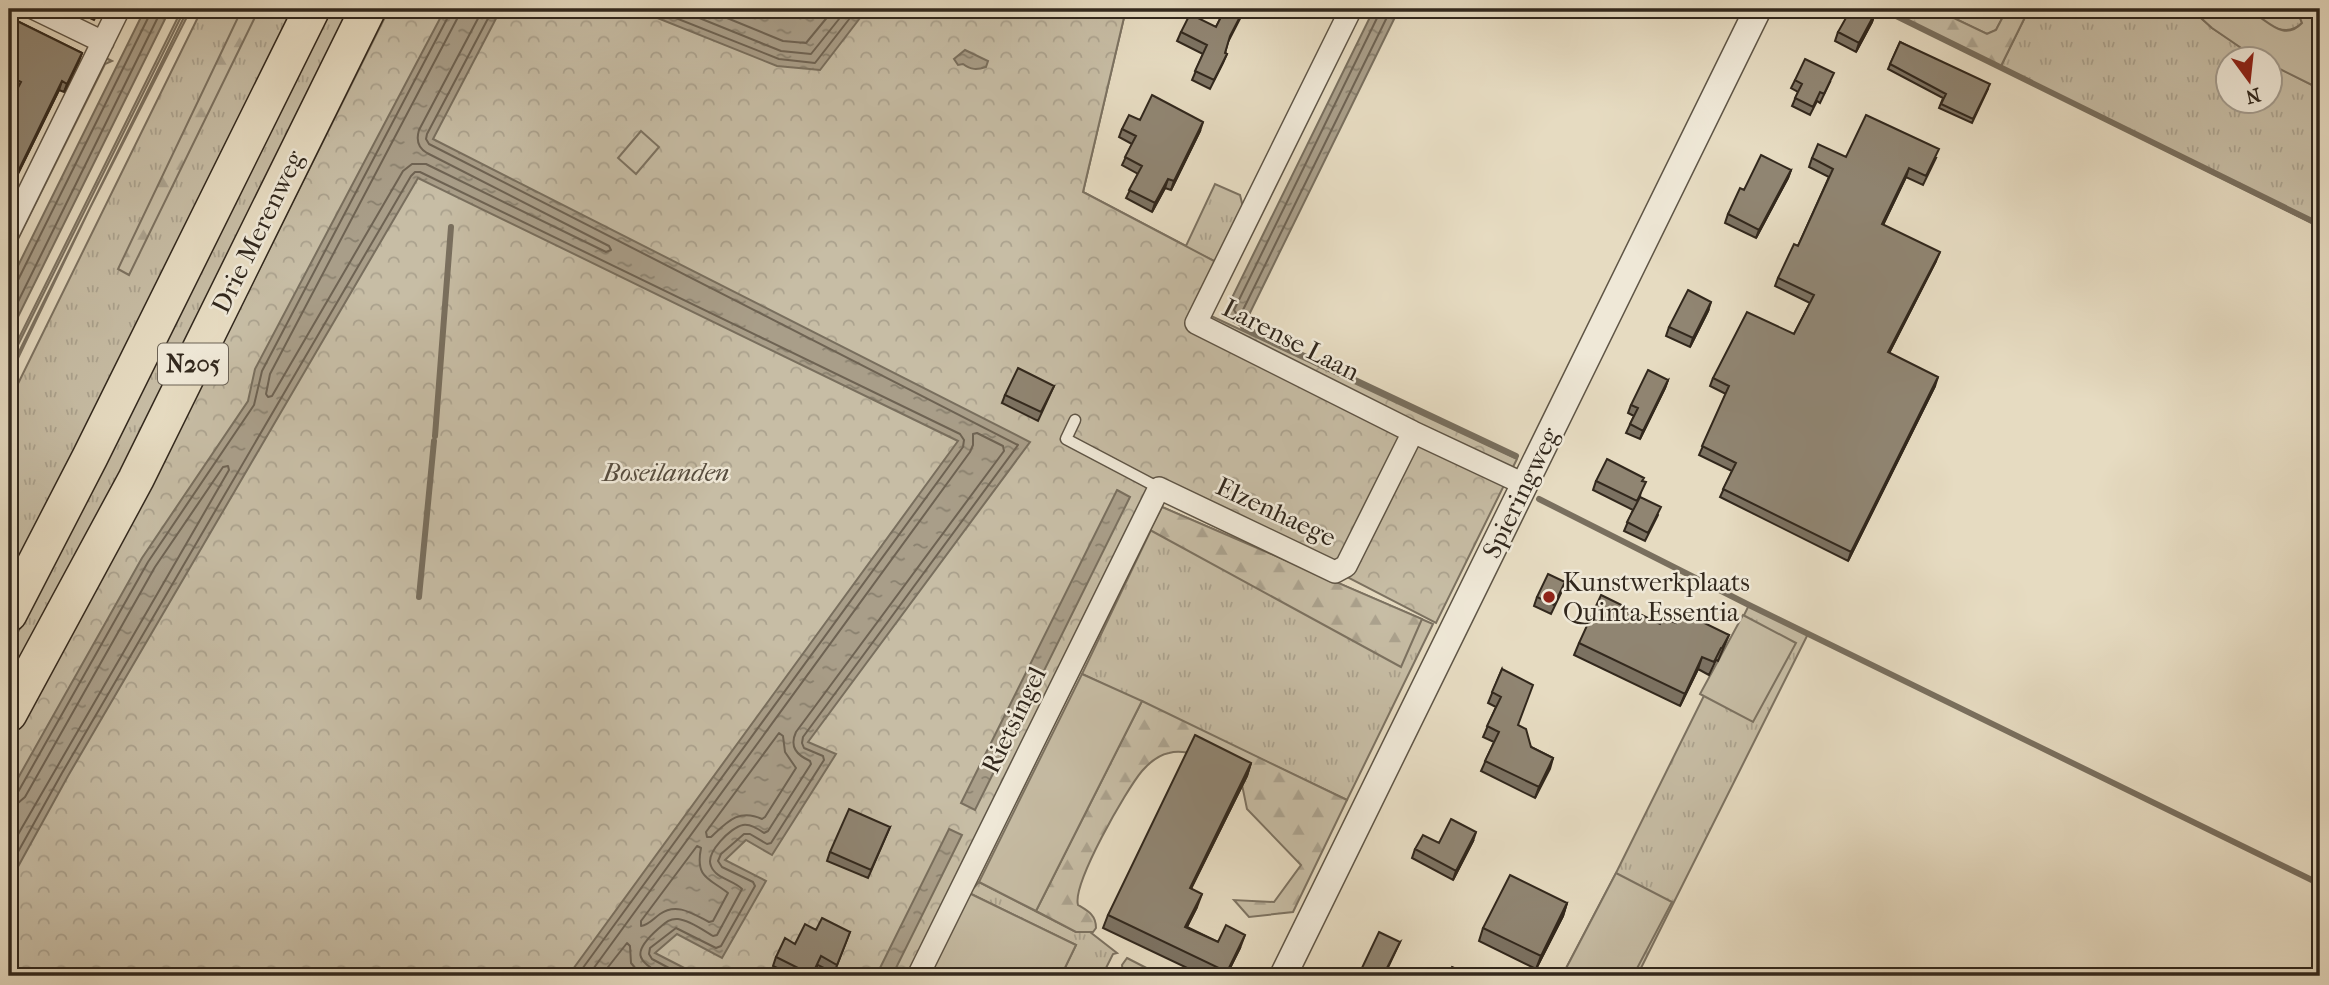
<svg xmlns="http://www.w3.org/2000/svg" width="2329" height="985" viewBox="0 0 2329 985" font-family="'IM FELL French Canon',serif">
<defs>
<pattern id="grass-tufts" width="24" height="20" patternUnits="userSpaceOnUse" patternTransform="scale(1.75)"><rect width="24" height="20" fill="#c7bda5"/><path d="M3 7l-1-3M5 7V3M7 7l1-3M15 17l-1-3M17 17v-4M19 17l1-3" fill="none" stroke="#aba28e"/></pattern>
<pattern id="forest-firs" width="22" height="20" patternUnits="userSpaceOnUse" patternTransform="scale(1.75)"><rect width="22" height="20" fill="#c7bda5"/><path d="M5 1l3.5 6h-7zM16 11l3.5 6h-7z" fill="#aba28e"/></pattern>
<pattern id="park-crowns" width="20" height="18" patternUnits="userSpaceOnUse" patternTransform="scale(1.75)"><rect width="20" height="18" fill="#c7bda5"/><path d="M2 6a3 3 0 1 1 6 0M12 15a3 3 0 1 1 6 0" fill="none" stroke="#aba28e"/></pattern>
<pattern id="water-ripples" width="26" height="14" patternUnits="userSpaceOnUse" patternTransform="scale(1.75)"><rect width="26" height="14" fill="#a99e89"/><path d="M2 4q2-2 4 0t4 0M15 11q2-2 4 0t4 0" fill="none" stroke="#8a816f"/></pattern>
</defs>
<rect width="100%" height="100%" fill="#e6dbc1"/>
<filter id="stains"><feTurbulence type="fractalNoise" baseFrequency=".00286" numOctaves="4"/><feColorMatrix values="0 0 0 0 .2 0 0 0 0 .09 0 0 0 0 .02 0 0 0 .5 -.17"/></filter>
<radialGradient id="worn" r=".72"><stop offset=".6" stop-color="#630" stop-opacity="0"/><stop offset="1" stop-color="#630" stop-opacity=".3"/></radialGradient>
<path fill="url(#grass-tufts)" stroke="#7c7261" stroke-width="2" d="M182,9H185L9,363V358Z
M188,9H191L90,208L9,377V372Z
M202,9H298L9,588V402Z
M330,9H354L9,701V649L83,508Z
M1126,9L1083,192L1186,246L1215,184L1240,195L1243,207L1216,262L1035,174Z
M1935,9H2007L1996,30L1987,34Z
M2029,9H2191L2212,28L2260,59L2228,60V102H2270V64L2320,89V227L2000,68Z
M2245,9H2286L2298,13L2302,23C2284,41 2262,20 2245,9Z
M106,58L112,61L105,64L11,253L9,262V254Z
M1162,507L1433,624L1347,800L1082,674Z
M1749,605L1808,634L1637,976H1562L1616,873Z
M979,882L1076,932H1090L1117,953L1113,954L1102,976H1061L1076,945L969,893Z"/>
<path fill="url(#forest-firs)" stroke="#7c7261" stroke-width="2" d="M242,9H259L129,275L118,269Z
M1882,9H1935L1987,34L1996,30L2007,9H2029L2000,68Z
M1162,507L1422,619L1401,667L1150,530Z
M1142,701L1347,800L1293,912L1249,917L1234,900L1274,902L1301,865L1247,809L1240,775C1219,766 1192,747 1169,753C1159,755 1149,763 1142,771C1126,790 1072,884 1078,905C1088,911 1096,915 1096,928L1093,932H1076L1036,911Z
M1127,958L1162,976H1126L1123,973L1122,965Z"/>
<path fill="url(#park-crowns)" stroke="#7c7261" stroke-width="2" d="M389,9H1126L1083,192L1216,262L1194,308L1517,459L1436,623L1169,485L918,976H9V722L216,356Z"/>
<path fill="#c7bda5" stroke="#7c7261" stroke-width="2" d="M2191,9C2207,9 2226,7 2242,9C2263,11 2280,46 2302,23L2298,13L2286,9H2320V27L2317,36L2320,44V89L2270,64V60L2260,59L2253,56L2212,28Z
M641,131L659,147L636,174L618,158Z
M1743,615L1796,643L1753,722L1700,694Z
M1082,674L1142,701L1036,911L979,882Z
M1616,873L1672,902L1633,976H1562Z
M969,893L1076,945L1061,976H928Z"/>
<path fill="url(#water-ripples)" stroke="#796f5e" stroke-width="2" d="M145,9H170L9,335V284Z
M445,9H501L433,139L1030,442L808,742L836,754L772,855L746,840L725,860L766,881L722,958L677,934L655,953L694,973L692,976H568L958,441L418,178L68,776L9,883V794L142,558L248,401L255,369Z
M635,9H865L860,18L820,70L777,66Z
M1374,9H1399L1243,327L1223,316Z
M965,50L988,61L986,67C977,70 971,70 963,64L958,65L954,59Z
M1117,490L1130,497L975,810L961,803Z
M949,829L962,835L892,976H876Z"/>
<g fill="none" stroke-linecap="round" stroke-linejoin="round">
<path stroke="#6e6353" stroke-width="2" d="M459,9L457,19L270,374L266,394L268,397L272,396L403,171L412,164H426L606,252L611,250L609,246L427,153C418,148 416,140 419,130L483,9
M493,9L427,134L426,139L429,144L1018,445L803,737L802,743L804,748L823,756L824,760L771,843L767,844L750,834H744L721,854L718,861L722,867L753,882L755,886L721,946L716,948L676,928L650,948L649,954L652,959L684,976
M653,9L779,59L815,63L857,9
M677,9L781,51L811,54L847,9
M705,9L783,41L806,43L834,9
M1379,9V14L1234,310L1237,315L1241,314L1391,9
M9,285L14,284L18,280L150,14L151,9
M9,320L162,9
M779,733L783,736L785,752L796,768L765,817L762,819C739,808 727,822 711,837H707L706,832Z
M9,796L14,795L18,792L148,562L254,405L262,371L449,15L450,9
M9,805L18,803L25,797L155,567L223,467L228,466L229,470L9,850
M697,846L701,848C695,878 709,878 728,893L713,921L709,922C693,914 677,902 660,914C653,919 649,925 641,926V921Z
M9,868L62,773L411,176L415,172H420L960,434L964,440L963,447L577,976
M588,976L970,452L973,445V434L977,433L1003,446L1004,451L796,732C789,747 797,755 810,761L811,764L768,831L764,833C758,829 751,824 743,825C731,827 705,853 711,866C716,879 734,880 742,889L717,935L713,936C703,930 689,920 678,919C669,918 664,924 658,929C632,952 635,961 665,976
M601,976L627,943L630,946L631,963L642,976"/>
<path stroke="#796f5e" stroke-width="6" d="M1882,9L2320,225
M1243,327L1516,456
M435,436L451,227
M1539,499L1749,605L2320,884
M419,597L434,441"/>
<g stroke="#5f5546" stroke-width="13">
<path id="service" d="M1075,420L1066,439L1159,488"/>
</g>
<g stroke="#5f5546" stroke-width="24">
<path id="minor" d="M35,9L103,42
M1351,9L1196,323L1413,432L1526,485
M9,232L119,9
M918,976L1159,488L1335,572L1346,566L1413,432"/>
</g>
<g stroke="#5f5546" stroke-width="29">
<path id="tertiary" d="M1283,976L1758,9"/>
</g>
<g stroke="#32281d" stroke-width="38">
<path id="trunk" d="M9,614L90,457L312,9
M9,714L136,479L368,9"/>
</g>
<use href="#service" stroke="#efe8d7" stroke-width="10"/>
<use href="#minor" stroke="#efe8d7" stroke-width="21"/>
<use href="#tertiary" stroke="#efe8d7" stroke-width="26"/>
<use href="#trunk" stroke="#e6dbc1" stroke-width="35"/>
</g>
<path fill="#7c7262" stroke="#32281d" stroke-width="2" d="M71,9H100L94,20Z
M1225,9H1245L1228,42L1225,53L1227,54L1223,63L1210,89L1192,80L1203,54L1177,41L1181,32L1216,27Z
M1875,13L1872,22L1856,52L1835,41L1838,32Z
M9,17L82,53L64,92L59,90L9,192V105L17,89L9,85Z
M1900,42L1988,89L1972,123L1939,108L1943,98L1888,69Z
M1795,80L1830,82L1820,103L1817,101L1810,115L1792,106L1798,92L1791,88Z
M1140,120L1200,131L1171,190L1165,188L1152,212L1126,198L1138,174L1122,165L1132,144L1119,137L1122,129Z
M1846,157L1936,158L1923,185L1906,177L1883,225L1936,261L1889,353L1935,386L1848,561L1720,497L1732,471L1699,455L1726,394L1710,386L1713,378L1794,334L1810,303L1775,286L1778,278L1798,246L1829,177L1809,167L1812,158Z
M1791,170L1788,178L1756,238L1725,223L1728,214L1744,190Z
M1708,311L1690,347L1666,336L1669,327Z
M1668,380L1665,388L1640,439L1626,433L1634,416L1628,413L1631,405Z
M1054,386L1038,421L1002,403L1005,395Z
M1596,481H1642L1640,497L1658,515L1645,541L1624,531L1633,510L1593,490Z
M1562,591L1551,614L1534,606L1537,597Z
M1676,623L1729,635L1718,661L1716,660L1709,675L1698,669L1680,706L1574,655L1579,643L1660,624Z
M1502,669L1518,725L1531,747L1553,758L1535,798L1481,771L1494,742L1483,737L1496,707L1488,703Z
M1251,763L1247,776L1191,888L1197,907L1187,927L1218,942L1240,948L1226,976H1204L1103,928L1108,915Z
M890,827L868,878L827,861L830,852Z
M1473,841L1453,880L1412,858L1415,849L1439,843Z
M1567,903L1563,916L1536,969L1479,941L1483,928Z
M816,930L850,932L834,973L818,965L812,976H794L773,966L776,957Z
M1400,942L1384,976H1358L1361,970Z"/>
<path fill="#655d50" stroke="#32281d" stroke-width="2" d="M1875,13L1872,22L1856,52L1859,43Z
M82,53L79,61L64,92L67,84Z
M62,81L59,90L9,192V190Z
M1203,122L1200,131L1171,190L1174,181Z
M1909,168L1906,177L1879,233L1882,224Z
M1791,170L1788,178L1756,238L1759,230Z
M1168,179L1165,188L1152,212L1155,203Z
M1940,252L1936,261L1885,361L1888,352Z
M1711,302L1708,311L1690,347L1693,338Z
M1938,377L1935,386L1848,561L1851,552Z
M1668,380L1665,388L1640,439L1643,431Z
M1702,657L1698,669L1680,706L1685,694Z
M1553,758L1550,769L1535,798L1539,787Z
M1251,763L1247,776L1185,901L1190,888Z
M1476,832L1473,841L1453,880L1456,871Z
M1202,894L1197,907L1180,940L1185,927Z
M1567,903L1563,916L1536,969L1541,956Z
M1245,935L1240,948L1226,976H1225Z"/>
<path fill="#908572" stroke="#32281d" stroke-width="2" d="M1225,9H1244L1230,36L1225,53L1227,54L1214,80L1195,71L1207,45L1181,32L1190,14L1216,27Z
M1851,9H1866L1875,13L1859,43L1838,32Z
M9,17L82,53L67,84L62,81L9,190V105L21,82L9,76Z
M1900,42L1990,84L1973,119L1941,104L1946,94L1890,64Z
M1805,59L1834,73L1824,94L1820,92L1813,107L1795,98L1802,84L1795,80Z
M1152,95L1203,122L1174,181L1168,179L1155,203L1129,190L1142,166L1125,157L1136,136L1122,129L1129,115L1140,120Z
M1866,115L1939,149L1926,176L1909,168L1882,224L1940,252L1888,352L1938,377L1851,552L1723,489L1736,463L1702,446L1729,386L1713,378L1747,312L1794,334L1814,295L1778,278L1794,244L1798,246L1833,169L1812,158L1818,144L1846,157Z
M1761,155L1791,170L1759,230L1728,214L1740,188L1744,190Z
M1688,290L1711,302L1693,338L1669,327Z
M1018,368L1054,386L1041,412L1005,395Z
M1648,370L1668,380L1643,431L1630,424L1638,408L1631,405Z
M1607,459L1644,478L1642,481L1646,482L1637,501L1596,481Z
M1640,497L1661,507L1648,533L1627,522Z
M1548,574L1565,582L1554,605L1537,597Z
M1601,595L1660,624L1663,618L1676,623L1682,612L1729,635L1722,648H1721L1714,662L1702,657L1685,694L1579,643Z
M1502,669L1533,685L1518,725L1526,729L1531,747L1553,758L1539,787L1485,761L1499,732L1487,726L1501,697L1492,692Z
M1195,735L1251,763L1190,888L1202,894L1185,927L1218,942L1226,925L1245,935L1227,972L1108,915Z
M849,809L890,827L871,870L830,852Z
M1451,819L1476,832L1456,871L1415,849L1423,835L1439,843Z
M1510,875L1567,903L1541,956L1483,928Z
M822,918L850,932L837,965L821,956L812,975L776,957L785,938L795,944L805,924L816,930Z
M1379,932L1400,942L1383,976H1374L1361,970Z
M1452,967L1471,976H1447Z"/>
<circle fill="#8f2418" stroke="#efe8d7" stroke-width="2.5" cx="1549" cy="597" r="7"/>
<g text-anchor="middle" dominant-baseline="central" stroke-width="5" stroke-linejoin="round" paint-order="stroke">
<rect fill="#efe8d7" stroke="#6b6255" stroke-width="2" x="158" y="343.5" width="70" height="41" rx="5"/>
<g font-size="24" font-weight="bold" fill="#32281d">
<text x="193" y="364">N205</text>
</g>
<g font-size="26" fill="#32281d" stroke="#efe8d7">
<text transform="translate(258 232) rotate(-64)">Drie Merenweg</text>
<text transform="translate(1291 340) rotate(27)">Larense Laan</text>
<text transform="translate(1521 493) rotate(-64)">Spieringweg</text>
<text transform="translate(1276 512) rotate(25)">Elzenhaege</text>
<text transform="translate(1014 720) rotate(-64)">Rietsingel</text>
</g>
<g font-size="26" font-style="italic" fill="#574d3f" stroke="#efe8d7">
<text x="666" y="472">Boseilanden</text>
</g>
<g font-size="26" fill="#32281d" stroke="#efe8d7" text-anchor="start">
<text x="1563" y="582">Kunstwerkplaats<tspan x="1563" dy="30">Quinta Essentia</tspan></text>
</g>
</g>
<rect width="2329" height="985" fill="none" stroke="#e6dbc1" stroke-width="35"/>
<rect x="10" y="10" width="2308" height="964" fill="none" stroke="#32281d" stroke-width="3.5"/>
<rect x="18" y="18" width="2294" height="950" fill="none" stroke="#32281d" stroke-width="2"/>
<g transform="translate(2249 80) rotate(165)"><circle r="33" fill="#efe8d7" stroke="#a39b8d" stroke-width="2"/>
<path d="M0-5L12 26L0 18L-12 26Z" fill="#8f2418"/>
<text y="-10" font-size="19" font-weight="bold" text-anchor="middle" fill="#32281d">N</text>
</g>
<rect width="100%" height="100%" filter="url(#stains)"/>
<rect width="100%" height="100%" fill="url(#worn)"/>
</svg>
